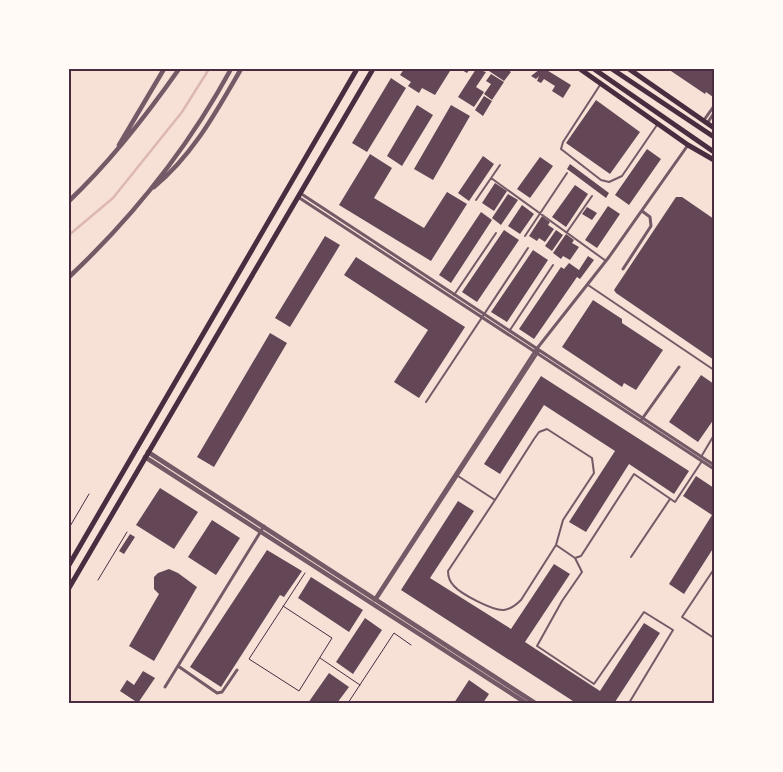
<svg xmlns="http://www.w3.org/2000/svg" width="783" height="772" viewBox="0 0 783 772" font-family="'Alegreya Sans',sans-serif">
<rect width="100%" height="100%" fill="#f7e1d7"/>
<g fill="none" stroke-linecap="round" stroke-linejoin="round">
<path stroke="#dcb8b0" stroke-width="2.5" d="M69,235L113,198L182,112L209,69"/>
</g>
<path fill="#644757" d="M404,69H445L450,71L435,95L422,88L419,93L408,86L411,82L400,75Z
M460,69H470L467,73Z
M476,69L486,72L476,87L484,92L474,107L458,97Z
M486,69H507L511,72L504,81Z
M540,69H545L571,85L563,98L552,91L555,86L544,79L541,83L537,81L539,76L536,79L531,76Z
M668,69H712L714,70V95L713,97L706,92L705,94Z
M491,74L504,82L492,100L484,94L491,84L486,81Z
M391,78L406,88L367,152L352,143Z
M484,96L492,101L483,116L475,110Z
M596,100L640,132L610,174L566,143Z
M417,105L433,115L402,166L387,156Z
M451,105L470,116L433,180L414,169Z
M647,149L661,159L629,205L615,195Z
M370,154L392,168L374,198L424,228L447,192L467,204L431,261L339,205Z
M483,156L494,164L469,201L458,193Z
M540,157L553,166L530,198L517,189Z
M570,164L609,193L606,198L567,169Z
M495,183L507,191L494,211L482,203Z
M575,185L588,194L566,227L552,217Z
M508,194L518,200L501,225L492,218Z
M676,197H682L714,219V360L616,293L614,290Z
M522,205L534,214L520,234L508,226Z
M608,206L620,214L597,248L585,240Z
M587,207L597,213L592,220L582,214Z
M481,212L492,220L451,283L439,275Z
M542,216L550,222L548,225L554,229L545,242L539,238L537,241L529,236Z
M504,230L519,240L477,302L462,292Z
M556,230L563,235L552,251L545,246Z
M566,234L574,240L572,243L579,247L570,260L563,256L561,259L553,253Z
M325,236L340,245L290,327L275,318Z
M533,250L548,260L507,322L491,312Z
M588,256L594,260L580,279L577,277L534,339L519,329L561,267L564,269L569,263L579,270Z
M356,257L465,327L419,398L394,382L428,330L344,275Z
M593,300L622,319V323L663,350L636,390L624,383L622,387L562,347Z
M270,333L287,343L214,467L197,457Z
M701,375L714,384V419L698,442L669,422Z
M541,376L689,471L674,494L629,464L586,532L569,522L615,451L544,405L500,474L484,464Z
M696,476L714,488V547L684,594L669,584L712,515L683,496Z
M160,488L198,512L174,549L136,525Z
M458,501L474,511L430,578L511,629L554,564L570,574L525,642L600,691L644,623L660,633L615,702L618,703H576L401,590Z
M212,520L240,538L216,575L188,557Z
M130,534L135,537L124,554L119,551Z
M267,550L302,571L284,597L280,595L221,687L190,667Z
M169,569L178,573L197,587L154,661L129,646L159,594L154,589V577L158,573Z
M311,577L363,610L349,632L298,598Z
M365,618L382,630L353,674L336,662Z
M143,671L155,678L138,703L120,691L127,680L134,685Z
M329,673L349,687L337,703H308Z
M469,680L489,694L483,703H454Z"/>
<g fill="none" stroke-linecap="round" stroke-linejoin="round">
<path stroke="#4a2c40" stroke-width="1" d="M69,528L89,494
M98,580L127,532
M283,606L332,638L299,691L249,659L305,573
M320,658L360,685
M348,703L394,633L411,645"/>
<path stroke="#755966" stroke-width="2" d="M600,85L563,142L561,149L601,180L609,182L622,176L657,125
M491,178L606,261
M476,200L500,165
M567,232L592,196
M525,236L567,173
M588,285L714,370
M454,295L496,233
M510,330L553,265
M426,402L528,248
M701,457L714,435
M458,476L495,500L448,571C448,576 450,582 454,586C461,594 493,611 504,610C511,609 516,605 521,600L556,545L563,520L594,473L592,458L547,429L539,432L534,439L495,500
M556,545L575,558L581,556L634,474L675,502L702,461
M631,557L670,499
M575,558L582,572L562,601L537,646L594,684L644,612L673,630L629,703
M714,569L682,617L714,638"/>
<path stroke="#755966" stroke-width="3" d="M704,120L714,106
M708,122L714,113
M300,193L714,465
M298,197L714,469
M623,269L651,226L650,217L642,211
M69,286V288
M642,419L679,367
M374,600L535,351L609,257L688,145
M376,600L538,352
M178,666L217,693L222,692L237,670
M165,687L264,526"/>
<path stroke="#755966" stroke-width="4.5" d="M119,145L164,69
M154,187C193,155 216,112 241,69
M69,201C111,161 146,116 179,69
M69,277C133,217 189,146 231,69
M148,452L535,703
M145,457L526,703"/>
<path stroke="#4a2c40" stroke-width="5" d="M580,69L688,145L714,160
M594,69L714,152
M612,69L714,137
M629,69L714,128
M69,565L357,69
M69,588L373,69"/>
</g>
<rect width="783" height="772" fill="none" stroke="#fffaf5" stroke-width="140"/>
<rect x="70" y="70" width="643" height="632" fill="none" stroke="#4a2c40" stroke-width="2"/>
</svg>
